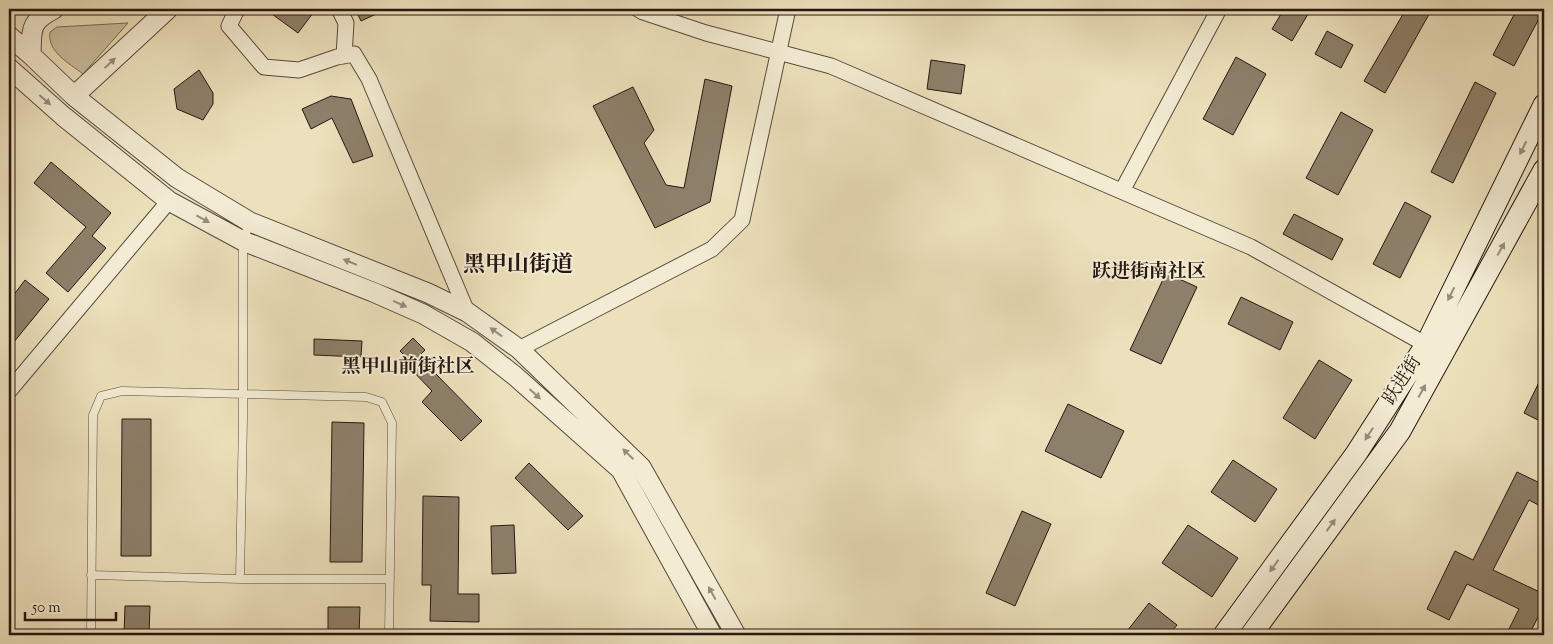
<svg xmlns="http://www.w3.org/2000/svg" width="1553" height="644" viewBox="0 0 1553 644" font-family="'Sorts Mill Goudy','Noto Serif SC',serif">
<rect width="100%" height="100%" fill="#ece1bc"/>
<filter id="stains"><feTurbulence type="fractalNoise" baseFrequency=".004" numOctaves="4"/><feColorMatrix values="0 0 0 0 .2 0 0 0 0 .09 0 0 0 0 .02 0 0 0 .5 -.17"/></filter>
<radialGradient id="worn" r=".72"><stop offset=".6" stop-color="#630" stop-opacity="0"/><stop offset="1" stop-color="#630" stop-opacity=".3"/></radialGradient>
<path fill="#cabf9f" stroke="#786b58" d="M128,23L83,74C69,63 47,52 50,32L57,27Z"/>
<path fill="#8d806a" stroke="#261711" d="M265,9H316L298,33Z
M355,9H387L361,21Z
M1284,9H1311L1292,41L1272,29Z
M1406,9H1432L1385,93L1364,81Z
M1517,9H1544L1514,66L1493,55Z
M1327,31L1353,45L1341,68L1315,54Z
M1236,57L1266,74L1233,135L1203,119Z
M931,60L965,65L961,94L927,89Z
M199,70L213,93V104L203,120L177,109L174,89Z
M705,79L732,86L710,202L655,228L593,106L633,87L654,130L644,143L666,185L684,188Z
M1475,82L1496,93L1453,183L1431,172Z
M331,96L351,99L373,156L353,163L332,118L311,129L302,109Z
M1341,112L1373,130L1338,195L1306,178Z
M51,162L111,213L92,236L106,248L68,292L46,273L86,227L34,183Z
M1405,202L1431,216L1400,278L1373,264Z
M1294,214L1343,239L1332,260L1283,234Z
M1166,273L1197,287L1161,364L1130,350Z
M25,280L49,299L9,348V301Z
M1241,297L1293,322L1280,350L1228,324Z
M413,338L425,350L421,354L436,370L434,372L482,421L461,441L422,402L432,391L408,366L412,363L400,351Z
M314,339L362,341L361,357L314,355Z
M1319,360L1352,380L1315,439L1283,418Z
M1544,372V423L1524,413Z
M1068,404L1124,431L1101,478L1045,451Z
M122,419H151V556H121Z
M332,422L364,423L362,562H330Z
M1233,460L1277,489L1255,522L1211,492Z
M529,463L583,516L568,530L515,478Z
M1517,472L1544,485V508L1529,500L1493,570L1544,594V605L1529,635H1506L1519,609L1467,584L1449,620L1427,609L1455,551L1473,560Z
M423,496L459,497L458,594H479V622L430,621L431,585H422Z
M1022,511L1051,524L1015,606L986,593Z
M514,525L516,573L492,574L491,526Z
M1188,525L1238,558L1212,597L1162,563Z
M1149,603L1177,625L1169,635H1124Z
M125,606H150L149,635H124Z
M328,607H360L359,635H328Z"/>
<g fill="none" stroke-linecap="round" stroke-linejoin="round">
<g stroke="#584a3c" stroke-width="9">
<path id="service" d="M91,575L240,579H390
M240,579L243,419V241L250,222
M91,635L93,415L101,396L122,391L366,397L382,402L392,423L389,635"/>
</g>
<g stroke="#584a3c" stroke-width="17">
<path id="minor" d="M237,9L229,26L264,67L299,70L337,57L354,54L369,79L467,312
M339,9L346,23L344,56
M638,9L643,12L706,33L831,66L1251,247L1434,349
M1122,191L1219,9
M519,349L712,249L742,220L788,9
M9,391L169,201"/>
</g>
<g stroke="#584a3c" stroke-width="21">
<path id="tertiary" d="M9,36L31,55L74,96L177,178L250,222L428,293L467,312L519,349L641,467L736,635
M31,55C32,29 29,22 54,9
M9,68L63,116L169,201L243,241L373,292L423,314L472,342L515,376L621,470L712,635
M74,96L168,9"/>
</g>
<g stroke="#261711" stroke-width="23">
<path id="secondary" d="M1224,635L1356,454L1426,345L1544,105
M1251,635L1400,431L1544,170"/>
</g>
<use href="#service" stroke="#f3ecd3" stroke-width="8"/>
<use href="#minor" stroke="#f3ecd3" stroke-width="15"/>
<use href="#tertiary" stroke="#f3ecd3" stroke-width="19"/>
<use href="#secondary" stroke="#f3ecd3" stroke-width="21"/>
</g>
<defs><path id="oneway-solid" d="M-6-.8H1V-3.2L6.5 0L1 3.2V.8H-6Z" transform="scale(1.25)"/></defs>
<g fill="#978c7c">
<use href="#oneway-solid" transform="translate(110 63) rotate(-43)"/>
<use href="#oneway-solid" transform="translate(45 100) rotate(41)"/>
<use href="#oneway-solid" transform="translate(1523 148) rotate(116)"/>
<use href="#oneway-solid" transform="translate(203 219) rotate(29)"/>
<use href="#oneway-solid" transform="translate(1501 249) rotate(-61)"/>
<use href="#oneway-solid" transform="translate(350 262) rotate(-158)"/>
<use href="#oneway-solid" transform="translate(1451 294) rotate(116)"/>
<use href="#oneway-solid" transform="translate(400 304) rotate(24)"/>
<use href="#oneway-solid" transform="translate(496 332) rotate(-144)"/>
<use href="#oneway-solid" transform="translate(1422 391) rotate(-61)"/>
<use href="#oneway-solid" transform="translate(535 394) rotate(42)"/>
<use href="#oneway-solid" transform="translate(1369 434) rotate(123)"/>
<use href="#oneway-solid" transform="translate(628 454) rotate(-136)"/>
<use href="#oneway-solid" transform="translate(1331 525) rotate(-54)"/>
<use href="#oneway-solid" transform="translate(1274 566) rotate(126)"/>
<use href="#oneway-solid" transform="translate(712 593) rotate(-119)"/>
</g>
<g text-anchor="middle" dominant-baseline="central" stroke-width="4" stroke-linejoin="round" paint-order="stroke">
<g font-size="18" fill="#261711" stroke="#f3ecd3">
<text transform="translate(1403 381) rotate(-57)">跃进街</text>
</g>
<g font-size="19" font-weight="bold" fill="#261711" stroke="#f3ecd3">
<text x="1149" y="272">跃进街南社区</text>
<text x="408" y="367">黑甲山前街社区</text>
</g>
<g font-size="22" font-weight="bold" fill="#261711" stroke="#f3ecd3">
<text x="518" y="266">黑甲山街道</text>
</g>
</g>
<rect width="1553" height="644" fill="none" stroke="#ece1bc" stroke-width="30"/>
<rect x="10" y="10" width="1533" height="624" fill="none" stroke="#261711" stroke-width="2.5"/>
<rect x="15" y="15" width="1523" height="614" fill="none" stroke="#261711"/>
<path d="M25 612v8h91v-8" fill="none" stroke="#261711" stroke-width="2.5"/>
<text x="32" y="612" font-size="15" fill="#261711" stroke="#f3ecd3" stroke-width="4" paint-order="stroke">50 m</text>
<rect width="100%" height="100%" filter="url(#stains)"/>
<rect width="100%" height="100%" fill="url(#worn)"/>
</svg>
